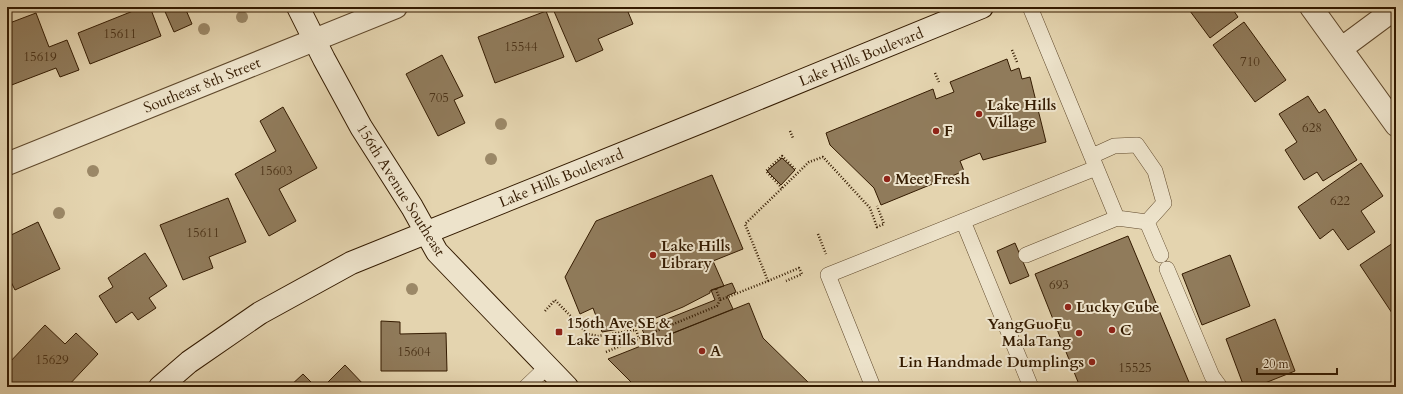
<svg xmlns="http://www.w3.org/2000/svg" width="1403" height="394" viewBox="0 0 1403 394" font-family="Cardo,serif">
<rect width="100%" height="100%" fill="#e4d4af"/>
<filter id="stains"><feTurbulence type="fractalNoise" baseFrequency=".005" numOctaves="4"/><feColorMatrix values="0 0 0 0 .2 0 0 0 0 .09 0 0 0 0 .02 0 0 0 .5 -.17"/></filter>
<radialGradient id="worn" r=".72"><stop offset=".6" stop-color="#630" stop-opacity="0"/><stop offset="1" stop-color="#630" stop-opacity=".3"/></radialGradient>
<path fill="#907b5b" stroke="#341b01" d="M143,7H150L161,36L90,64L78,33Z
M163,7H193L186,10L192,24L174,32Z
M557,7H626L633,24L598,39L603,50L576,62L553,9Z
M638,7H649L639,11Z
M1187,7H1231L1238,17L1210,38Z
M546,11L564,57L495,83L478,37Z
M36,13L49,47L67,40L79,70L60,77L56,68L9,86L7,80V24Z
M1244,22L1286,80L1255,102L1213,45Z
M442,55L463,96L454,100L465,123L438,136L406,74Z
M1007,59L1011,71L1019,68L1022,79L1030,77L1046,142L983,160L980,153L960,161L964,171L881,205L874,188L830,145L826,133L933,89L936,99L954,92L950,82Z
M1308,96L1319,113L1325,109L1357,160L1323,181L1317,172L1304,180L1285,150L1297,142L1279,114Z
M283,107L317,168L279,189L296,221L269,236L235,174L276,151L260,121Z
M782,158L795,170L781,185L767,171Z
M1361,163L1383,196L1361,211L1375,232L1348,250L1333,229L1320,239L1298,207Z
M712,175L743,249L713,261L724,286L710,291V293L683,307L636,326L602,332L593,308L580,314L565,277L596,221Z
M228,198L246,242L209,257L213,268L183,280L160,225Z
M38,222L60,269L15,290L7,274V237Z
M1128,236L1191,387H1080L1035,274Z
M1396,241V319L1360,265Z
M1015,243L1029,276L1010,284L997,251Z
M145,253L167,286L149,298L156,308L138,320L132,312L116,323L99,296L113,287L108,278Z
M1230,255L1250,306L1202,325L1182,274Z
M732,283L736,292L727,296L733,309L648,343L642,329L715,300L711,290Z
M749,303L763,338L813,387H636L608,359Z
M1275,319L1295,371L1255,387H1244L1226,339Z
M381,321L400,322V334L446,333L447,371H381Z
M45,325L65,344L76,333L98,354L67,387H11L7,383V365Z
M345,365L366,387H323Z
M303,374L316,387H289Z
M1319,383L1321,387H1310Z"/>
<g fill="none" stroke-linecap="round" stroke-linejoin="round">
<g stroke="#60492c" stroke-width="16">
<path id="lane" d="M1030,7L1117,218L1147,222L1161,255
M1092,156L1114,146L1137,145L1155,171L1164,203L1147,222
M963,221L1031,387
M1026,255L1117,218
M1167,269L1212,376L1220,387
M526,387L547,367
M873,387L828,275L1096,168"/>
</g>
<g stroke="#60492c" stroke-width="24">
<path id="street" d="M1311,7L1396,125
M1342,48L1396,8
M7,164L396,7"/>
</g>
<g stroke="#341b01" stroke-width="24">
<path id="secondary" d="M298,7L324,59L361,127L412,207L437,252L567,387
M160,387L189,362L260,313L351,263L713,117L982,7"/>
</g>
<path stroke="#341b01" stroke-width="2.5" stroke-dasharray="1 2" stroke-linecap="butt" d="M1012,50L1017,62
M935,73L939,82
M790,131L793,138
M782,188L766,171L782,156L796,170
M818,234L826,254
M768,281L799,268L802,274L786,281
M716,289L720,300L768,281L745,224L809,162L823,157L870,208L877,227L884,224L877,206
M545,311L555,300L588,334L598,336L636,330L639,338
M606,352L717,306L720,300"/>
<use href="#lane" stroke="#ede3cb" stroke-width="15"/>
<use href="#street" stroke="#ede3cb" stroke-width="22"/>
<use href="#secondary" stroke="#ede3cb" stroke-width="22"/>
</g>
<g fill="#9b8867">
<circle cx="242" cy="17" r="6"/>
<circle cx="204" cy="29" r="6"/>
<circle cx="501" cy="124" r="6"/>
<circle cx="491" cy="159" r="6"/>
<circle cx="93" cy="171" r="6"/>
<circle cx="59" cy="213" r="6"/>
<circle cx="412" cy="289" r="6"/>
</g>
<g fill="#8f2418" stroke="#ede3cb" stroke-width="1.5">
<circle cx="979" cy="114" r="4"/>
<circle cx="936" cy="131" r="4"/>
<circle cx="887" cy="179" r="4"/>
<circle cx="653" cy="255" r="4"/>
<circle cx="1068" cy="307" r="4"/>
<circle cx="1112" cy="330" r="4"/>
<rect x="555" y="328" width="8" height="8" rx="2"/>
<circle cx="1079" cy="333" r="4"/>
<circle cx="702" cy="351" r="4"/>
<circle cx="1092" cy="362" r="4"/>
</g>
<g text-anchor="middle" dominant-baseline="central" stroke-width="4" stroke-linejoin="round" paint-order="stroke">
<g font-size="13" fill="#4b3318">
<text x="120" y="34">15611</text>
<text x="521" y="47">15544</text>
<text x="40" y="57">15619</text>
<text x="1250" y="62">710</text>
<text x="439" y="98">705</text>
<text x="1312" y="128">628</text>
<text x="276" y="171">15603</text>
<text x="1340" y="201">622</text>
<text x="203" y="233">15611</text>
<text x="1059" y="285">693</text>
<text x="414" y="352">15604</text>
<text x="52" y="360">15629</text>
<text x="1135" y="368">15525</text>
</g>
<g font-size="15" fill="#341b01" stroke="#ede3cb">
<text transform="translate(861 57) rotate(-22)">Lake Hills Boulevard</text>
<text transform="translate(202 85) rotate(-22)">Southeast 8th Street</text>
<text transform="translate(561 178) rotate(-22)">Lake Hills Boulevard</text>
<text transform="translate(401 190) rotate(58)">156th Avenue Southeast</text>
</g>
<g font-size="15" font-weight="bold" fill="#341b01" stroke="#ede3cb" text-anchor="start">
<text x="987" y="105">Lake Hills<tspan x="987" dy="17">Village</tspan></text>
<text x="944" y="131">F</text>
<text x="895" y="179">Meet Fresh</text>
<text x="661" y="246">Lake Hills<tspan x="661" dy="17">Library</tspan></text>
<text x="1076" y="307">Lucky Cube</text>
<text x="567" y="323">156th Ave SE &amp;<tspan x="567" dy="17">Lake Hills Blvd</tspan></text>
<text x="1071" y="324" text-anchor="end">YangGuoFu<tspan x="1071" dy="17">MalaTang</tspan></text>
<text x="1120" y="330">C</text>
<text x="710" y="351">A</text>
<text x="1084" y="362" text-anchor="end">Lin Handmade Dumplings</text>
</g>
</g>
<rect width="1403" height="394" fill="none" stroke="#e4d4af" stroke-width="24"/>
<rect x="8" y="8" width="1387" height="378" fill="none" stroke="#341b01" stroke-width="2"/>
<rect x="12" y="12" width="1379" height="370" fill="none" stroke="#341b01"/>
<path d="M1257 368v6h80v-6" fill="none" stroke="#341b01" stroke-width="2"/>
<text x="1263" y="368" font-size="12" fill="#341b01" stroke="#ede3cb" stroke-width="3" paint-order="stroke">20 m</text>
<rect width="100%" height="100%" filter="url(#stains)"/>
<rect width="100%" height="100%" fill="url(#worn)"/>
</svg>
